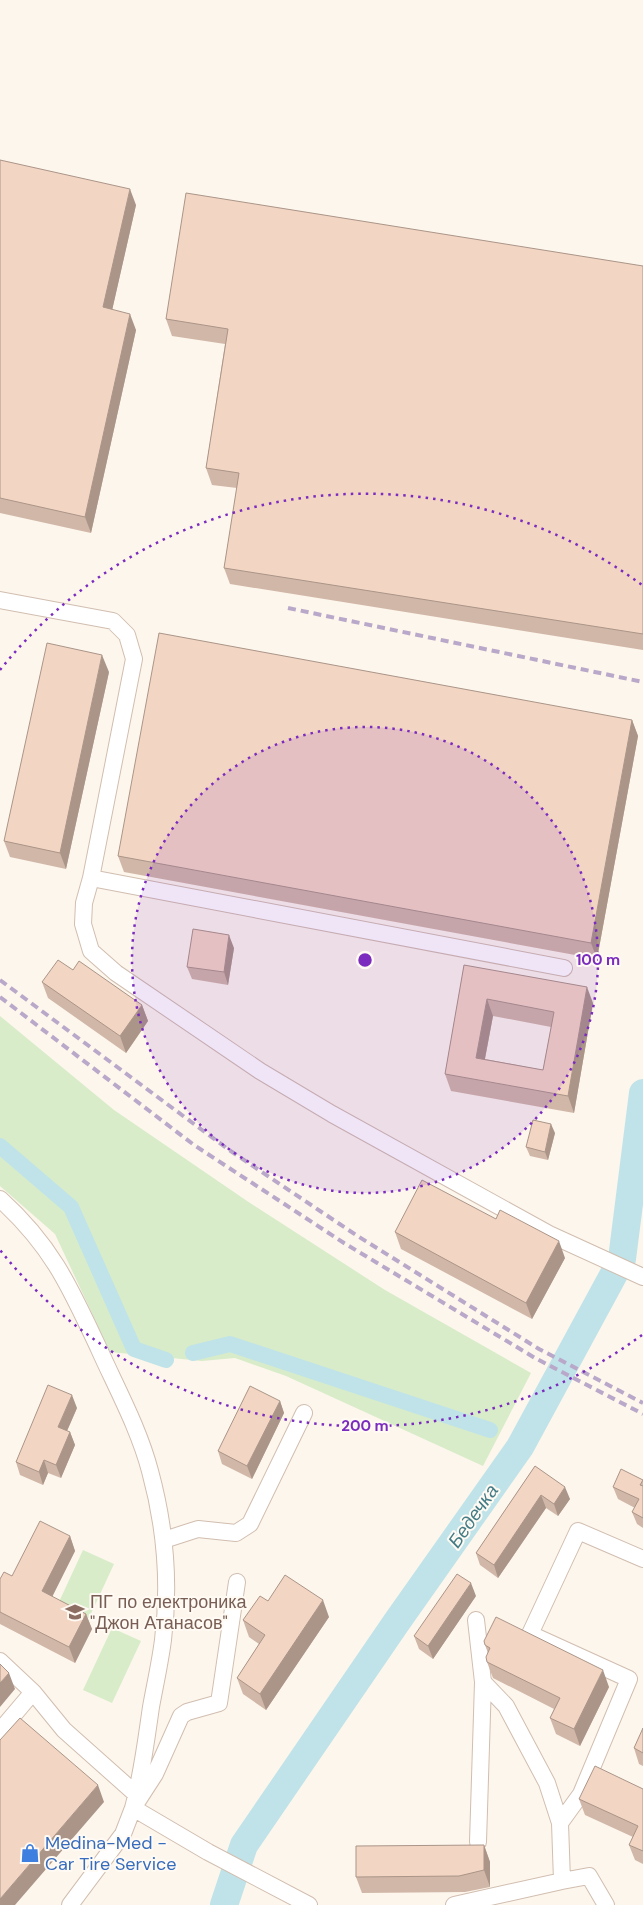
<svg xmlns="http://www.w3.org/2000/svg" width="643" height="1905" viewBox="0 0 643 1905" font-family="'DM Sans',sans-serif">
<rect width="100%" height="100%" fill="#fdf6ec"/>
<path fill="#d8ecc9" d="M0,1016L114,1110L250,1203L385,1290L531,1373L483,1466L286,1376L235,1358L202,1361L110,1352L55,1234L0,1186Z
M83,1550L114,1564L89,1618L58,1604Z
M112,1628L141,1641L112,1703L83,1690Z"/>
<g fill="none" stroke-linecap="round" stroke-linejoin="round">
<path stroke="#bfe3e8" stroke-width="16" d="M0,1146L71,1207L134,1349L166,1360
M193,1353L230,1344L490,1430"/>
<path stroke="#bfe3e8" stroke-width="28" d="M224,1905L244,1845L396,1623L520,1447L622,1259L643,1093"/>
<g stroke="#d1beb0" stroke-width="18">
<path id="minor" d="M0,600L113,621L127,635L134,659L91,878L84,903L83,924L91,951L116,973L260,1071L332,1114L549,1234L643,1277
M91,878L564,968
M0,1199C52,1246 70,1287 99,1349C117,1389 139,1429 150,1471C165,1526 170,1584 163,1640C160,1663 155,1685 151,1707C146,1741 142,1775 133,1808L123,1834L70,1905
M164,1540L198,1529L236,1533L250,1524L304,1413
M237,1582L219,1703L187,1712L181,1716L155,1774L133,1808L208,1852L309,1905
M0,1661L33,1692L64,1730L137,1795
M0,1731L33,1692
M560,1823L581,1794L629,1679L530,1634L578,1531L643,1559
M478,1842L483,1682
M562,1881L589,1876L606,1905
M454,1905L562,1881L560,1823L547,1783L506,1706L483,1682L476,1620"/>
</g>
<use href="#minor" stroke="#fff" stroke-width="16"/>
<path stroke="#b9a8c9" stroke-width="4" stroke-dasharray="8 5" stroke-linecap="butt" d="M288,608L643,682
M0,980L229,1150L356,1235L539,1349L643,1403
M0,997L194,1145L344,1243L535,1358L643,1414"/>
</g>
<path fill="#d1b7a8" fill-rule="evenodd" d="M0,160L136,205L112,310L136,330L91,533L0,513Z
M643,266V650L230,584L224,568L237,488L212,485L206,468L225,344L172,336L166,319Z
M109,672L66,869L10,857L4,841Z
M632,720L638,736L597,959L124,872L118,856Z
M234,948L228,985L192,979L187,967Z
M464,965L593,1003L574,1113L451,1091L445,1074ZM493,1016L551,1027L543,1070L485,1059Z
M42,982L142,1005L148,1021L126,1053L48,998Z
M555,1133L548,1160L530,1156L526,1147Z
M395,1232L565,1258L532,1319L401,1249Z
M280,1401L284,1413L252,1479L222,1464L218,1451Z
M77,1408L67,1431L70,1432L75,1445L61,1478L48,1473L43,1485L20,1475L16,1462Z
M535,1466L570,1499L558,1516L546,1508L498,1578L480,1565L476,1553Z
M643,1480V1528L637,1524L632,1512L635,1508L618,1499L613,1487Z
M70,1536L75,1551L52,1597L86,1614L92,1629L75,1663L0,1624V1579L12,1576Z
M476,1596L433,1659L419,1649L414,1636Z
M268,1601L329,1617L266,1710L243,1694L237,1678L259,1644L249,1637L243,1620Z
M485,1645L609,1687L580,1746L556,1734L550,1718L554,1709L493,1678L487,1662L488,1653Z
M643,1728V1766L639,1764L634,1748Z
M643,1789V1864L635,1860L629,1845L633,1837L585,1815L579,1799Z
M484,1845L490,1862V1887L465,1892L362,1893L356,1877Z"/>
<path fill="#aa9588" d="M130,189L136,205L109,324L103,307Z
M130,314L136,330L91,533L85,517Z
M102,655L109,672L66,869L60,853Z
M632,720L638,736L597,959L591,943Z
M229,935L234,948L228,985L224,972Z
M587,987L593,1003L574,1113L568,1096Z
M487,999L493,1016L482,1074L476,1058Z
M142,1005L148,1021L126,1053L120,1036Z
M551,1124L555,1133L548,1160L545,1152Z
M559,1241L565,1258L532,1319L526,1303Z
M72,1395L77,1408L63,1440L58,1427Z
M280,1401L284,1413L252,1479L247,1466Z
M70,1432L75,1445L61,1478L56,1465Z
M44,1460L48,1473L43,1485L39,1472Z
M565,1487L570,1499L558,1516L554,1504Z
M541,1495L546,1508L498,1578L494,1565Z
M70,1536L75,1551L47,1607L42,1591Z
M471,1583L476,1596L433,1659L428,1646Z
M323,1600L329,1617L266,1710L260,1694Z
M86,1614L92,1629L75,1663L69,1647Z
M603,1670L609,1687L580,1746L574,1729Z
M9,1673L15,1689L0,1707V1683Z
M98,1785L104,1802L15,1905H0V1899Z
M484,1845L490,1862V1887L484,1870Z"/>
<path fill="#f3d5c3" stroke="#aa9588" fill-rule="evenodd" d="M0,160L130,189L103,307L130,314L85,517L0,498Z
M186,193L643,266V634L224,568L239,473L206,468L228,329L166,319Z
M159,633L632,720L591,943L118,856Z
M47,643L102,655L60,853L4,841Z
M193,929L229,935L224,972L187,967Z
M58,960L73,970L79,961L142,1005L120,1036L42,982Z
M464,965L587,987L568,1096L445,1074ZM487,999L554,1012L543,1070L476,1058Z
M533,1120L551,1124L545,1152L526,1147Z
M422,1180L496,1219L500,1210L559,1241L526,1303L395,1232Z
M48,1385L72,1395L58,1427L70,1432L56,1465L44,1460L39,1472L16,1462Z
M250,1386L280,1401L247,1466L218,1451Z
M535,1466L565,1487L554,1504L541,1495L494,1565L476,1553Z
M621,1469L643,1480L640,1485L643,1486V1518L632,1512L639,1499L613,1487Z
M40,1521L70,1536L42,1591L86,1614L69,1647L0,1612V1579L4,1572L12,1576Z
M457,1574L471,1583L428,1646L414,1636Z
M285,1575L323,1600L260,1694L237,1678L265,1635L243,1620L260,1596L268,1601Z
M496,1617L603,1670L574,1729L550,1718L560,1698L487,1662L486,1657L490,1648L485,1645L484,1641Z
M0,1664L9,1673L0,1683Z
M20,1718L98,1785L0,1899V1740Z
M643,1728V1753L634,1748Z
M595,1766L643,1789V1851L629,1845L638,1826L579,1799Z
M484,1845V1870L459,1876L356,1877V1846Z"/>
<circle cx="365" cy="960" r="233" fill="#7b2cbf" fill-opacity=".12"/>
<g fill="none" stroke="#7b2cbf" stroke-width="2.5" stroke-dasharray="2.5 5">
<circle cx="365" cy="960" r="233"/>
<path d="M642 1335A466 466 0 0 1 0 1250M0 670A466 466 0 0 1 642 585"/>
</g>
<defs>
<g id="school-bare" transform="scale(1.5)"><path d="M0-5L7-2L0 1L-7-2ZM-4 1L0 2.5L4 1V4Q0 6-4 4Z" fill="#8d6e63" stroke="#fffaf3" stroke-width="2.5" paint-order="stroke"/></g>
<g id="shop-bare" transform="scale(1.5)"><path d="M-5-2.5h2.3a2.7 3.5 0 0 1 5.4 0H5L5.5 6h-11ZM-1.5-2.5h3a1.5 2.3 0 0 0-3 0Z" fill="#3f7fe0" stroke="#fffaf3" stroke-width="2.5" paint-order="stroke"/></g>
</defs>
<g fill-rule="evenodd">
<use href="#school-bare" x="75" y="1612"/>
<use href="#shop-bare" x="30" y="1853"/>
</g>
<g text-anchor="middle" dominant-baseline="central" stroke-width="4" stroke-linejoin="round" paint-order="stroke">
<g font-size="18" fill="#785e54" stroke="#fffaf3" text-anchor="start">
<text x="90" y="1602">ПГ по електроника<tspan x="90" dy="21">"Джон Атанасов"</tspan></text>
</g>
<g font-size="18" fill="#366cbe" stroke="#fffaf3" text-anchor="start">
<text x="45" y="1843">Medina-Med -<tspan x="45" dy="21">Car Tire Service</tspan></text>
</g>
<g font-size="19" font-style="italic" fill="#437c86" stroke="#fffaf3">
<text transform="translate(473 1516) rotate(-55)">Бедечка</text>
</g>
</g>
<circle cx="365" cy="960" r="8" fill="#7b2cbf" stroke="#fffaf3" stroke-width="2.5"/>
<g font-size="15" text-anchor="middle" font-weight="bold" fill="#7b2cbf" stroke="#fffaf3" stroke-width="4" stroke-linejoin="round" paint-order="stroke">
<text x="598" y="965">100 m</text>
<text x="365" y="1431">200 m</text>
</g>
</svg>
